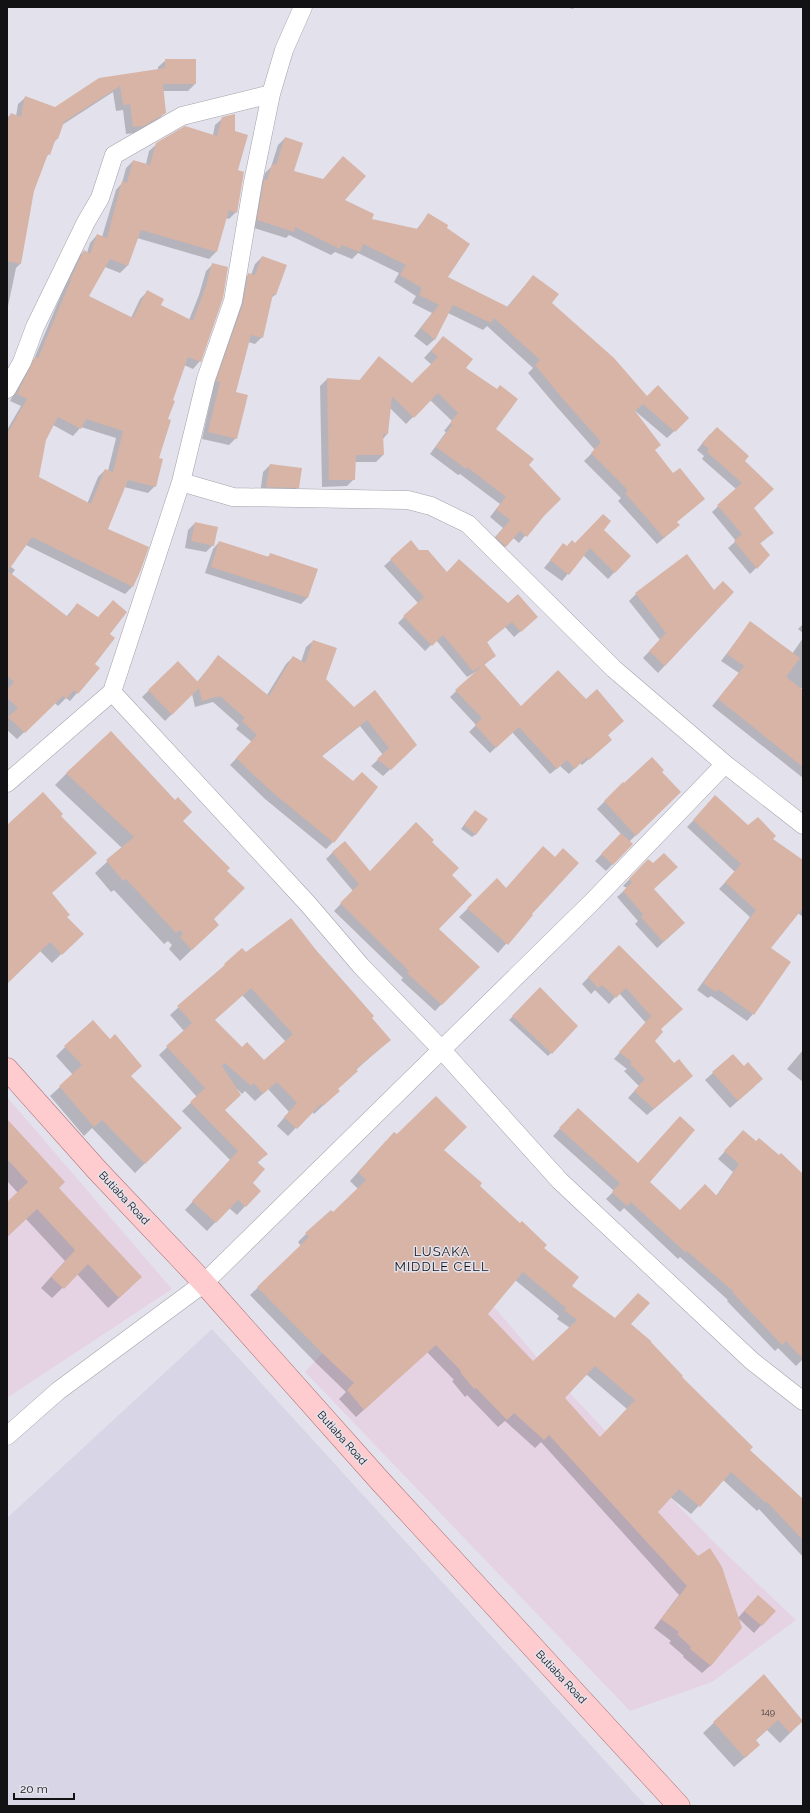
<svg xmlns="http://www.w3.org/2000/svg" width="810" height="1813" viewBox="0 0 810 1813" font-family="Raleway,sans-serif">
<rect width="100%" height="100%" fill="#e3e2ec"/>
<path fill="#d7d5e6" d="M212,1329L646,1806H7V1518Z"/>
<path fill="#e5d3e4" d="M7,1097L172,1289L7,1398Z
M429,1238L491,1303L540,1361L630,1457L719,1547L796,1620L712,1682L630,1711L305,1372Z"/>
<path fill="#0003" fill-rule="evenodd" d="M566,7H575L573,9Z
M166,60L195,84L188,91H163L165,112L158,120L136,133L126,134L123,110L116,111L113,92L62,125L57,139L53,143L49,154L46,157L33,191L20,264L16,268L7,311V118L11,114L16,116L18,104L26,97L55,108L158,70V67Z
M223,118L237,171L236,212L229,219L225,218L216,252L209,259L137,238L128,265L120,273L105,267L88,296L131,318L140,299L147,292L159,305L189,320L199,295L206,271L213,264L200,361L193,369L184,365L172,401L157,458L155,486L148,493L124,487L107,530L139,572L132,587L125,594L26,545L10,566L15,570L11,575L66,617L77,604L98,618L113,601L108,634L94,665L98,669L70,701L66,698L58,706L55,703L17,739L7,730V430L21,406L10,401L28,365L34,359L64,288L63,287L77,258L84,251L87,253L90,243L97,235L102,237L116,190L122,183L126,168L133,161L146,164L149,151L157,144L213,135L215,125ZM53,425L73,436L81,427L116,438L108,471L105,470L98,477L87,504L38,477L45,439Z
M285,138L293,171L322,180L343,200L371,220L416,230L428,215L447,278L507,307L533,276L551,303L647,397L688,418L667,438L634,410L654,451L673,475L703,499L676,522L671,532L657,544L618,501L621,498L584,461L595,450L556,406L528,373L533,368L487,326L483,330L448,313L435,339L427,346L414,336L432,313L412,303L416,296L394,282L399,273L358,253L352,259L335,252L331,255L289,235L286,238L251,227L257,188L262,183L265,173L271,167L278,145Z
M262,257L285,265L275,295L271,298L262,337L255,344L248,342L235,393L236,438L229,445L202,439L213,389L210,388L242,281L249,274L251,275L255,264Z
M443,337L465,368L495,429L528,465L542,516L519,543L513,538L499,553L489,544L503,528L490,517L500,504L460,474L458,475L430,454L446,432L444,431L452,421L430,400L406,424L390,408L387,434L383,439V455L376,462H355L354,479L347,486L322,487L320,386L327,379L359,381L373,364L412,385L432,365L424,358Z
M710,434L743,461L753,508L766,539L759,544L769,555L750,574L728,548L736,541L712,512L736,489L702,459L704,456L697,450Z
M270,465L298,487L291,494H260L263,472Z
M195,523L213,545L206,552L185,548L188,530Z
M603,530L630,556L608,579L583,555L562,581L544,568L557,552Z
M219,542L267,557L270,555L316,569L307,598L301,604L205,573L213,549Z
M411,542L419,551L447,573L530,623L514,637L505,627L486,643L495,656L484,665L521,707L586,700L623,721L607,736L604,746L582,765L580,763L569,774L560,766L550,774L512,732L490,753L469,732L476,725L450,697L477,671L467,677L436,640L425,651L398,623L418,603L384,566Z
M714,592H733L658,673L643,658L660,640L629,601L636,594Z
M750,623L792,654L803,638V686L788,705L803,716V778L712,706L739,673L721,661Z
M803,624V633L798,629Z
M313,641L325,679L354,708L409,752L383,776L371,766L383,755L360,726L322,756L333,842L326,849L265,799L230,765L252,742L236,729L239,725L213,702L195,707L192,694L165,721L142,697L178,662L197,682L219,656L267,695L286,664L293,657L301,662L306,647Z
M661,772L679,792L629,842L632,844L606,871L595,861L621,834L597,809L623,783L624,784Z
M67,773L181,822L213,919L206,936L180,961L169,949L172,945L168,941L164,944L114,890L111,892L95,873L122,848L55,785Z
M709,804L771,840L803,861V917L798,913L769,948L753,1014L747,1021L711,996L708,998L697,990L750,917L719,889L735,872L687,827Z
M472,814L476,834L472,837L461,829Z
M60,816L51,893L66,917L82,934L52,963L40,951L7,983V828Z
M431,842L438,929L478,967L435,1011L401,980L403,978L334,911L353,891L326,859L333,852L370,872Z
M648,860L653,889L678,929L657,948L635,924L638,921L617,897L627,888L623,886Z
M497,880L531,915L498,953L459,917Z
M619,946L660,1030L654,1041L674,1065L692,1076L647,1115L628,1098L639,1086L624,1071L627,1069L614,1059L646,1023L619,993L609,1004L595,990L591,994L582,984Z
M246,954L371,1018L389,1040L356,1070L337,1089L330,1099L314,1114L312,1111L288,1136L277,1126L289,1112L268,1089L255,1101L245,1091L242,1094L237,1089L224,1110L267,1154L257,1163L251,1183L259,1191L237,1215L229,1208L207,1231L185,1210L230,1160L182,1111L197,1097L159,1055L184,1031L170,1015L225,965ZM242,995L286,1042L264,1061L242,1049L214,1020Z
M540,989L577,1026L548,1056L509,1020Z
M65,1047L130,1076L181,1128L135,1173L92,1128L84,1136L50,1096L73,1075L56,1056Z
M803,1050V1082L787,1069Z
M733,1055L755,1086L730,1108L705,1080Z
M571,1116L648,1182L680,1212L716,1196L733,1172L718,1159L737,1138L756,1142L803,1175V1359L796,1366L778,1348L775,1351L727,1301L728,1300L680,1257L678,1259L624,1208L620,1212L606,1199L614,1191L553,1136Z
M7,1120L130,1288L108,1308L77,1274L52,1298L41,1288L65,1261L26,1219L7,1237V1203L18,1193L7,1181Z
M386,1141L443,1150L543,1248L570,1286L615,1319L630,1324L749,1450L803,1500V1557L759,1509L757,1511L723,1480L691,1514L670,1497L657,1512L698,1557L711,1665L702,1673L683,1657L684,1656L669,1643L671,1641L654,1628L679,1595L541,1442L535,1448L505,1421L498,1427L467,1395L465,1397L452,1381L454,1380L427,1352L356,1417L339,1399L346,1392L314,1361L250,1295L301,1246L298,1242L306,1234L331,1211L333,1213L358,1189L350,1181ZM515,1280L559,1316L557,1319L570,1328L533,1362L487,1314ZM586,1374L627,1409L600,1438L564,1398Z
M751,1603L774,1611L754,1633L738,1618Z
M763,1676L792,1731L780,1743L767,1730L755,1741L748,1755L734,1767L703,1733Z"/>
<path fill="#d7b4a6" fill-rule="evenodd" d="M165,59H196V84H163L166,113L144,126L133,127L130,104L123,105L120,86L64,122L58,139L56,138L50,155L48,154L34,191L21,264L7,261V124L11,113L21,117L25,96L55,107L99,78L165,68Z
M235,114V131L248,135L238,170L244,172L237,213L229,210L217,252L141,230L128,266L110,259L89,296L133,318L147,290L164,299L161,305L193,321L206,286L212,263L228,267L223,298L201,362L188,357L173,400L175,401L168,419L171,420L159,458L163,459L156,487L128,480L108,529L149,547L140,572L133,587L32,537L8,571L68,617L77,603L98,617L113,600L127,612L110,634L115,638L95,664L100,668L78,694L74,690L66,699L63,696L25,733L8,717L18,708L7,698V690L14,682L7,675V434L27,399L17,394L35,357L38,358L71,280H70L84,250L90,254L97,234L107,238L122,181L127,183L133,160L150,165L156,143L185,126L217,136L222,117ZM58,417L81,429L86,419L123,431L113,472L105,469L91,504L39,477L46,440Z
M285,137L303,143L294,171L323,179L343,156L366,176L345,200L374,214L372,219L418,229L428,213L448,225L447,228L470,244L448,277L508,307L533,275L559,294L552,303L614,358L647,396L658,385L689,418L675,432L643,404L635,411L661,445L655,450L673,473L680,468L705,499L677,522L680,525L664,538L625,493L628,490L591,453L601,442L563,399L535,365L540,360L494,318L491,323L453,305L435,340L421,328L439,305L419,295L422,288L400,275L406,265L363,244L360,252L341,245L340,249L295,227L294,232L257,220L264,179L267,180L272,164L276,165Z
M262,256L287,265L276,295L273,294L263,338L251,335L236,392L248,395L237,439L208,432L220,382L216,381L243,304L248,273L255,275Z
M443,336L473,359L466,368L497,389L500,385L518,399L496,429L534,459L529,465L561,499L544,516L527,537L520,531L506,547L496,537L510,520L496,509L506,497L467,467L466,469L436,447L452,425L450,423L458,413L438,393L414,418L392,396L388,434H383L384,455H356L355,480H329L327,378L360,380L379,356L412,383L438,357L431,351Z
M717,427L749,456L745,461L774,489L754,508L774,533L760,543L770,555L757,569L734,541L742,534L717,505L742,483L707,452L709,449L702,443Z
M270,464L302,468L299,488L266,487Z
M603,514L611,521L604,530L631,556L615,573L590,548L569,575L550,560L563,543L567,546L572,540L575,543Z
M195,522L218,527L214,546L191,541Z
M411,540L419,550H428L447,572L459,559L508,603L518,594L538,617L521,632L512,622L487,642L496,656L484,664L521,706L558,670L586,699L597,689L624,721L608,735L612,740L589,760L587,757L575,769L567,760L557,769L519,727L496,748L475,725L482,718L455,690L482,666L473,671L443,635L432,646L403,616L424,597L390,559Z
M219,541L269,557L270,553L318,569L308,598L211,567Z
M687,554L714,590L723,581L734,592L665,666L649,651L666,633L635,593Z
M750,621L800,658L786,677L803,690V767L718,699L744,666L727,654Z
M313,640L337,648L326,679L354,707L375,690L417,745L391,770L377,759L389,748L367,720L322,756L353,781L362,772L378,787L334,843L272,792L236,758L257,735L242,721L245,718L220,696L202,701L199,688L172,715L148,690L178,661L198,682L218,655L269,696L293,656L305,663Z
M111,731L175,800L178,797L192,812L183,821L230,868L227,871L245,888L214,919L219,925L192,950L180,937L183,933L180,930L176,933L126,879L123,881L106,860L134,837L66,773Z
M652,757L664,770L662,772L681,792L636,836L604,801L623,782L624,783Z
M43,792L63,814L61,816L97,853L52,893L70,915L67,917L84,934L62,955L50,942L7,984V825Z
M715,795L748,825L758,817L776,836L773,839L803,860V908L771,948L791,962L754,1015L718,989L716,992L703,983L756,910L725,882L741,864L693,820Z
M475,810L488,819L476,835L464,825Z
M416,822L434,840L432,842L459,868L452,875L472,895L439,929L480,967L442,1005L407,973L409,971L340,903L359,884L332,852L345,841L370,871Z
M621,833L633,844L613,865L601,854Z
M543,846L555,857L563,848L579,863L532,914L533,915L508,945L467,908L497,878L506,888Z
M664,853L678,867L654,889L685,923L663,942L641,917L643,914L623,891L632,882L629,879L648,859L653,863Z
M291,918L316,950L374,1016L372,1018L391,1040L356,1069L358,1071L338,1089L340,1091L323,1106L321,1104L297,1129L284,1117L297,1103L277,1082L263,1094L254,1083L251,1086L225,1063L222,1066L241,1095L225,1110L268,1154L257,1162L265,1169L253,1183L261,1191L246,1207L238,1200L216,1223L192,1201L238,1151L190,1102L205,1088L166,1046L192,1023L177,1006L225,965L224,964L242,948L246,952ZM251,988L293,1034L264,1060L247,1042L242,1047L215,1020Z
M619,945L683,1009L661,1029L663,1032L655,1041L674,1063L679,1059L693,1076L654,1109L634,1091L645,1079L630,1064L632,1062L619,1052L651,1016L626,988L616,998L602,985L598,988L588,977Z
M540,987L578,1026L552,1054L512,1016Z
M93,1020L110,1039L115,1034L142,1066L131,1076L182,1128L145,1164L102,1120L94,1127L59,1086L82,1065L64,1046Z
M733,1054L744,1066L748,1062L763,1079L738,1101L712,1072Z
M436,1096L467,1127L444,1150L482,1183L480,1186L520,1223L522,1221L547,1245L544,1248L579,1277L572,1286L615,1318L638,1293L650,1303L631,1324L651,1341V1342L683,1376L682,1377L753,1447L750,1450L803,1499V1540L767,1502L766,1503L731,1472L700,1507L679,1489L658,1512L698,1556L710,1548L722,1567L742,1628L711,1666L690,1649L691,1647L677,1634L679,1632L661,1619L687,1586L549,1435L544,1440L514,1413L507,1420L476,1388L474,1389L460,1372L461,1371L436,1345L364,1410L347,1390L354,1383L322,1353L257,1287L309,1237L305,1233L331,1210L333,1212L366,1180L358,1172L394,1132L397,1134ZM523,1272L566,1308L564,1310L577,1320L533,1361L488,1314ZM595,1366L635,1400L600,1437L565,1398Z
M578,1108L638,1163L680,1116L695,1130L650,1182L680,1210L705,1184L717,1196L739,1164L724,1151L743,1130L756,1141L759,1138L779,1155L781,1153L803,1174V1359L786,1341L782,1345L733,1293L734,1292L687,1251L686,1253L631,1202L627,1206L612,1192L620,1183L559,1128Z
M7,1119L65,1182L59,1188L142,1277L119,1298L88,1264L64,1289L51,1277L75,1250L37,1209L7,1237V1202L28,1182L7,1159Z
M758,1595L776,1611L762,1626L744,1611Z
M764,1674L803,1721L790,1733L778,1720L756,1740L760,1745L745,1758L713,1722Z"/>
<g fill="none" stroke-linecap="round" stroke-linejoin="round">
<g stroke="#a3a2ab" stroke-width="19">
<path id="street" d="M7,389L22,362L35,327L86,222L100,198L114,155L182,116L271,94L284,50L303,7
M181,482L233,497L408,500L431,506L468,524L614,669L725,764L803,825
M112,692L308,904L361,966L441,1049L560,1181L752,1361L803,1401
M7,783L112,692L181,482L206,379L233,301L253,182L271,94
M7,1436L58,1391L204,1283L592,902L725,764"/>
</g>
<g stroke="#ab7479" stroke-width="23">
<path id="primary" d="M7,1069L97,1170L204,1283L381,1482L679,1806"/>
</g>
<use href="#street" stroke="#fff" stroke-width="18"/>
<use href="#primary" stroke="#fecbcf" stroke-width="22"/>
</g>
<g text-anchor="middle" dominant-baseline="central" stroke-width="3" stroke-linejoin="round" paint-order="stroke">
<g font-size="9" fill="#433a39">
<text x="768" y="1712">149</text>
</g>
<g font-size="11" fill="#121215" stroke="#e3e2ec">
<text transform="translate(124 1198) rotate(47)">Butiaba Road</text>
<text transform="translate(342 1438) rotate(48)">Butiaba Road</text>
<text transform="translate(561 1677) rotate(47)">Butiaba Road</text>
</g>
<g font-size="13" letter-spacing="1" fill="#121215" stroke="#e3e2ec">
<text x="442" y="1251">LUSAKA<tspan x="442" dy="15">MIDDLE CELL</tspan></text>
</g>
</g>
<rect width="810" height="1813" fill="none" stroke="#121215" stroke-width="16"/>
<path d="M14 1793v6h60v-6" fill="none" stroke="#121215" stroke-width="2"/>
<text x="20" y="1793" font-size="12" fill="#121215" stroke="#e3e2ec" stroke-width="3" paint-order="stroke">20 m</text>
</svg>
